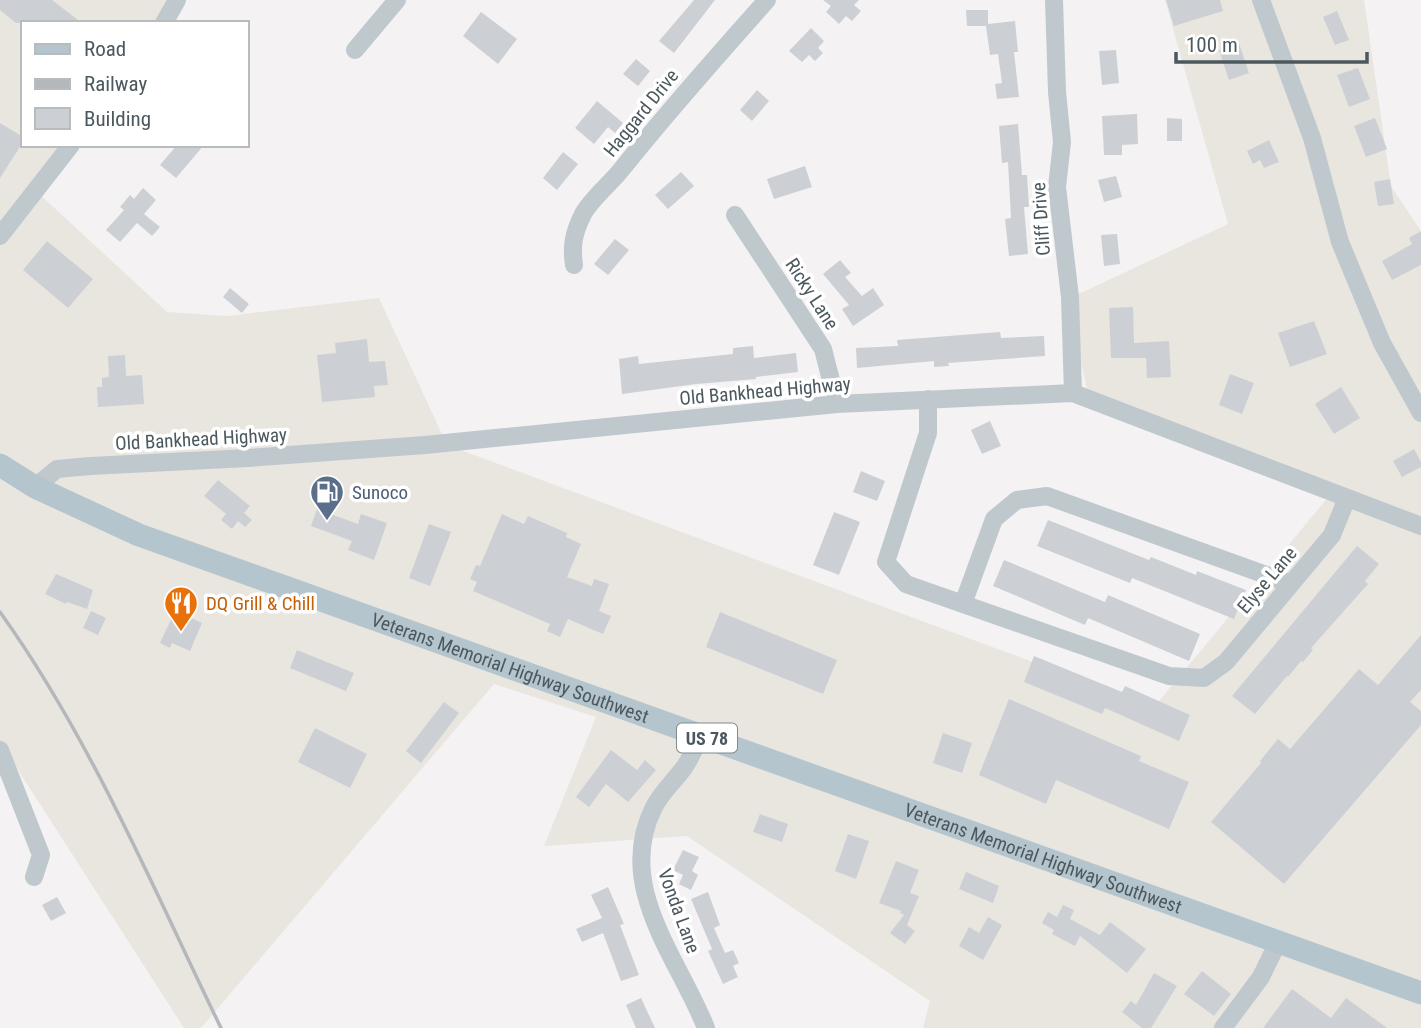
<svg xmlns="http://www.w3.org/2000/svg" width="1421" height="1028" viewBox="0 0 1421 1028" font-family="'Roboto Condensed',sans-serif">
<rect width="100%" height="100%" fill="#f4f2f3"/>
<path fill="#e9e6e0" d="M0,0H171L162,23H23V145H72L37,192L167,312L227,316L379,298L447,445L1154,707L1330,495L1090,404L1068,299L1228,224L1165,0H1364L1391,186L1421,231V1028H923L930,1001L687,836L544,846L596,717L494,684L201,1028H184L0,742Z"/>
<path fill="#ccd0d4" d="M0,0H52L82,23H16L0,10Z
M694,0H715L674,53L659,41Z
M823,0H859L854,5L861,11L852,21L846,16L839,24L826,12L831,6Z
M1166,0H1220L1223,11L1174,26Z
M966,10H988V24L1015,21L1018,52H1014L1019,97L997,99L995,84L1002,83L998,54L990,55L986,26H967Z
M1337,11L1349,40L1335,45L1323,17Z
M481,12L517,39L498,64L463,36Z
M811,28L824,41L818,48L823,53L815,61L809,55L802,62L789,51Z
M1239,43L1249,73L1229,80L1219,50Z
M1116,50L1119,83L1102,85L1099,51Z
M636,59L650,71L638,86L623,74Z
M1358,68L1370,99L1349,107L1337,75Z
M757,90L769,101L752,121L740,110Z
M597,101L623,123L615,133L608,127L594,144L575,128Z
M1137,114L1138,144L1122,145V155H1104L1102,116Z
M1167,118L1182,119V141H1167Z
M1375,118L1387,149L1366,157L1354,126Z
M0,123L23,137V142L0,178Z
M1018,124L1022,175H1027L1029,207H1024L1028,254L1009,256L1005,219L1011,218L1008,162L1002,163L999,126Z
M1269,140L1279,162L1264,168L1260,160L1253,164L1247,151Z
M177,145H204L176,178L160,165Z
M563,152L578,164L557,190L543,178Z
M805,166L812,187L774,199L767,179Z
M681,172L694,186L668,209L655,195Z
M1116,176L1122,197L1104,202L1098,180Z
M1390,179L1394,204L1378,206L1374,182Z
M143,188L156,200L144,214L160,227L152,236L137,223L120,242L106,230L124,210L120,207L130,195L134,199Z
M1421,231V265L1392,280L1382,261L1412,244L1409,238Z
M1117,234L1120,264L1104,266L1101,235Z
M615,239L629,250L608,275L594,264Z
M47,241L93,279L68,308L23,270Z
M840,260L851,273L845,277L862,296L873,288L884,305L853,326L842,309L849,305L823,274Z
M230,288L249,304L242,313L223,297Z
M1133,307L1134,343L1169,341L1171,377L1147,378L1146,358H1111L1109,308Z
M1314,321L1327,354L1290,367L1278,333Z
M1000,332L1001,338L1044,336L1045,356L948,363L949,366L934,367V361L857,368L856,348L898,346L897,340Z
M367,339L369,362L385,361L388,385L374,386L375,397L322,402L317,355L336,353L335,343Z
M753,346L754,358L796,353L798,372L756,377V379L696,384L622,394L619,359L638,356L639,364L733,354V348Z
M125,355L126,376L142,375L144,404L98,407L97,387H102V378L109,377L108,356Z
M1230,374L1254,383L1242,414L1219,405Z
M1341,387L1360,418L1334,434L1315,404Z
M990,421L1001,446L982,454L971,430Z
M1414,449L1421,462V467L1402,477L1393,461Z
M861,471L885,481L877,501L853,492Z
M218,480L250,506L244,513L252,520L245,527L238,521L232,529L221,520L226,514L204,496Z
M317,509L358,524L361,514L387,523L374,560L348,550L352,541L311,526Z
M834,512L860,522L839,575L813,565Z
M502,514L524,524L528,516L567,533L566,537L581,544L567,577L592,586L594,579L609,584L599,611L611,616L603,634L568,619L560,637L547,631L550,624L473,591L477,582L470,579L476,565L480,566Z
M1048,520L1149,560L1151,557L1196,575L1197,571L1246,590L1234,619L1132,578L1130,583L1037,546Z
M429,524L451,532L430,586L409,578Z
M1357,546L1379,564L1365,581L1368,584L1311,648L1313,650L1303,662L1301,661L1288,677L1287,676L1255,714L1232,696Z
M1004,560L1105,602L1108,595L1200,634L1189,661L1088,618L1085,625L993,586Z
M56,574L93,590L87,609L67,602L66,604L45,594Z
M91,611L106,618L98,635L83,628Z
M175,611L202,623L190,651L172,643L170,648L160,643Z
M720,612L837,660L823,694L706,647Z
M1421,635V690L1410,702L1421,711V725L1284,884L1211,822L1261,763L1260,761L1278,739L1290,749L1359,669L1378,685Z
M297,650L354,673L346,691L290,668Z
M1034,656L1122,692L1125,686L1190,715L1179,741L1105,708L1102,714L1024,682Z
M1009,699L1141,756L1139,761L1189,782L1169,829L1056,780L1046,804L979,775Z
M444,702L459,713L421,763L406,751Z
M315,728L367,754L350,788L298,762Z
M943,733L972,743L962,773L933,763Z
M611,750L637,770L645,760L656,770L628,802L606,784L589,807L576,797Z
M760,814L788,824L782,842L753,832Z
M848,834L869,841L856,879L835,871Z
M683,850L699,857L692,871L698,875L691,890L679,884L683,875L673,870Z
M896,861L919,870L910,893L919,896L907,925L915,931L905,944L890,933L904,915L900,913L901,911L879,903Z
M966,872L999,886L993,903L959,889Z
M608,887L624,924L620,925L639,975L621,981L603,933L582,942L576,929L602,918L591,895Z
M708,892L720,925L714,928L725,953L733,950L739,963L733,966L738,977L723,984L708,951L712,949L691,899Z
M57,897L66,913L51,921L42,905Z
M1063,905L1074,910L1070,919L1100,935L1110,922L1146,949L1127,973L1080,936L1075,946L1052,934L1054,930L1042,923L1048,912L1057,917Z
M988,917L1002,925L983,960L959,946L969,927L979,933Z
M1202,971L1231,994L1214,1016L1184,994Z
M1154,973L1177,986L1151,1028H1142L1122,1012L1131,1001L1136,1005Z
M1292,989L1331,1018L1346,998L1387,1028H1263Z
M641,998L655,1028H636L626,1005Z"/>
<g fill="none" stroke-linecap="round" stroke-linejoin="round">
<path stroke="#bfc8cd" stroke-width="18" d="M1054,0L1057,92L1062,142L1057,187L1070,297L1073,393
M1261,0L1312,138L1340,242L1382,343L1421,413
M164,23L177,0
M355,50L397,0
M735,215L823,349L837,404
M0,236L71,145
M574,265C571,245 574,232 583,214C592,198 610,184 621,170C668,111 717,56 767,0
M928,399V433L886,562L906,584L1169,676L1204,678L1226,662L1332,535L1347,498
M35,487L57,469L90,466L248,458L425,445L837,404L1073,393L1421,526
M963,604L994,519L1017,500L1047,496L1291,584
M701,735C695,746 691,759 683,769C674,781 661,793 654,807C614,886 678,957 706,1028
M0,750L41,855L34,877
M1223,1028L1261,977L1278,942"/>
<path stroke="#b5c5cd" stroke-width="23" id="s1" d="M0,465L35,487L139,535L1421,993"/>
<path stroke="#b5b8bb" stroke-width="3.5" d="M0,612C91,739 153,888 221,1028"/>
</g>
<defs>
<g id="fuel-pin" transform="scale(1.75)"><path d="M0 17L-7.5 6A9.5 9.5 0 1 1 7.5 6Z" fill="#5c6f8a" stroke="#fff"/><path d="M-5.5-6h7V0h2V4h1.3V-2.5L3-4.5l.8-.8L6-3V5H2.5V1h-1V6h-7ZM-4.2-4.7v3.2H.2V-4.7Z" fill="#fff"/></g>
<g id="restaurant-pin" transform="scale(1.75)"><path d="M0 17L-7.5 6A9.5 9.5 0 1 1 7.5 6Z" fill="#e8710a" stroke="#fff"/><path d="M-5-6h1v4h1v-4h1v4h1v-4h1v5L-1.5 .5V6h-2V.5L-5-1ZM5-6V6H3V1.5H1.5Q1.5-4 5-6Z" fill="#fff"/></g>
</defs>
<g fill-rule="evenodd">
<use href="#fuel-pin" x="327" y="492"/>
<use href="#restaurant-pin" x="181" y="603"/>
</g>
<g text-anchor="middle" dominant-baseline="central" stroke-width="7" stroke-linejoin="round" paint-order="stroke">
<rect fill="#fff" stroke="#818a8e" stroke-width="2" x="677" y="723.5" width="60" height="29" rx="5"/>
<g font-size="18" font-weight="bold" fill="#4b585e">
<text x="707" y="738">US 78</text>
</g>
<g font-size="19" fill="#4b585e" stroke="#fff">
<text transform="translate(641 113) rotate(-51)">Haggard Drive</text>
<text transform="translate(1041 219) rotate(-94)">Cliff Drive</text>
<text transform="translate(812 294) rotate(57)">Ricky Lane</text>
<text transform="translate(765 391) rotate(-5)">Old Bankhead Highway</text>
<text transform="translate(201 439) rotate(-3)">Old Bankhead Highway</text>
<text transform="translate(1267 580) rotate(-50)">Elyse Lane</text>
<text stroke="none"><textPath href="#s1" startOffset="550">Veterans Memorial Highway Southwest</textPath></text>
<text stroke="none"><textPath href="#s1" startOffset="1116">Veterans Memorial Highway Southwest</textPath></text>
<text transform="translate(679 911) rotate(70)">Vonda Lane</text>
</g>
<g font-size="19" fill="#4e5e75" stroke="#fff" text-anchor="start">
<text x="352" y="492">Sunoco</text>
</g>
<g font-size="19" fill="#c56008" stroke="#fff" text-anchor="start">
<text x="206" y="603">DQ Grill &amp; Chill</text>
</g>
</g>
<rect x="21" y="21" width="228" height="126" fill="#ffffff" stroke="#b7bcbf" stroke-width="2"/>
<rect x="35" y="44" width="35" height="10" fill="#b5c5cd" stroke="#b7bcbf" stroke-width="2"/>
<text x="84" y="56" font-size="21" fill="#4b585e">Road</text>
<rect x="35" y="79" width="35" height="10" fill="#b5b8bb" stroke="#b7bcbf" stroke-width="2"/>
<text x="84" y="91" font-size="21" fill="#4b585e">Railway</text>
<rect x="35" y="108" width="35" height="21" fill="#ccd0d4" stroke="#b7bcbf" stroke-width="2"/>
<text x="84" y="126" font-size="21" fill="#4b585e">Building</text>
<path d="M1176 52v10h191v-10" fill="none" stroke="#4b585e" stroke-width="3.5"/>
<text x="1186" y="52" font-size="21" fill="#4b585e" stroke="#ffffff" stroke-width="5" paint-order="stroke">100 m</text>
</svg>
